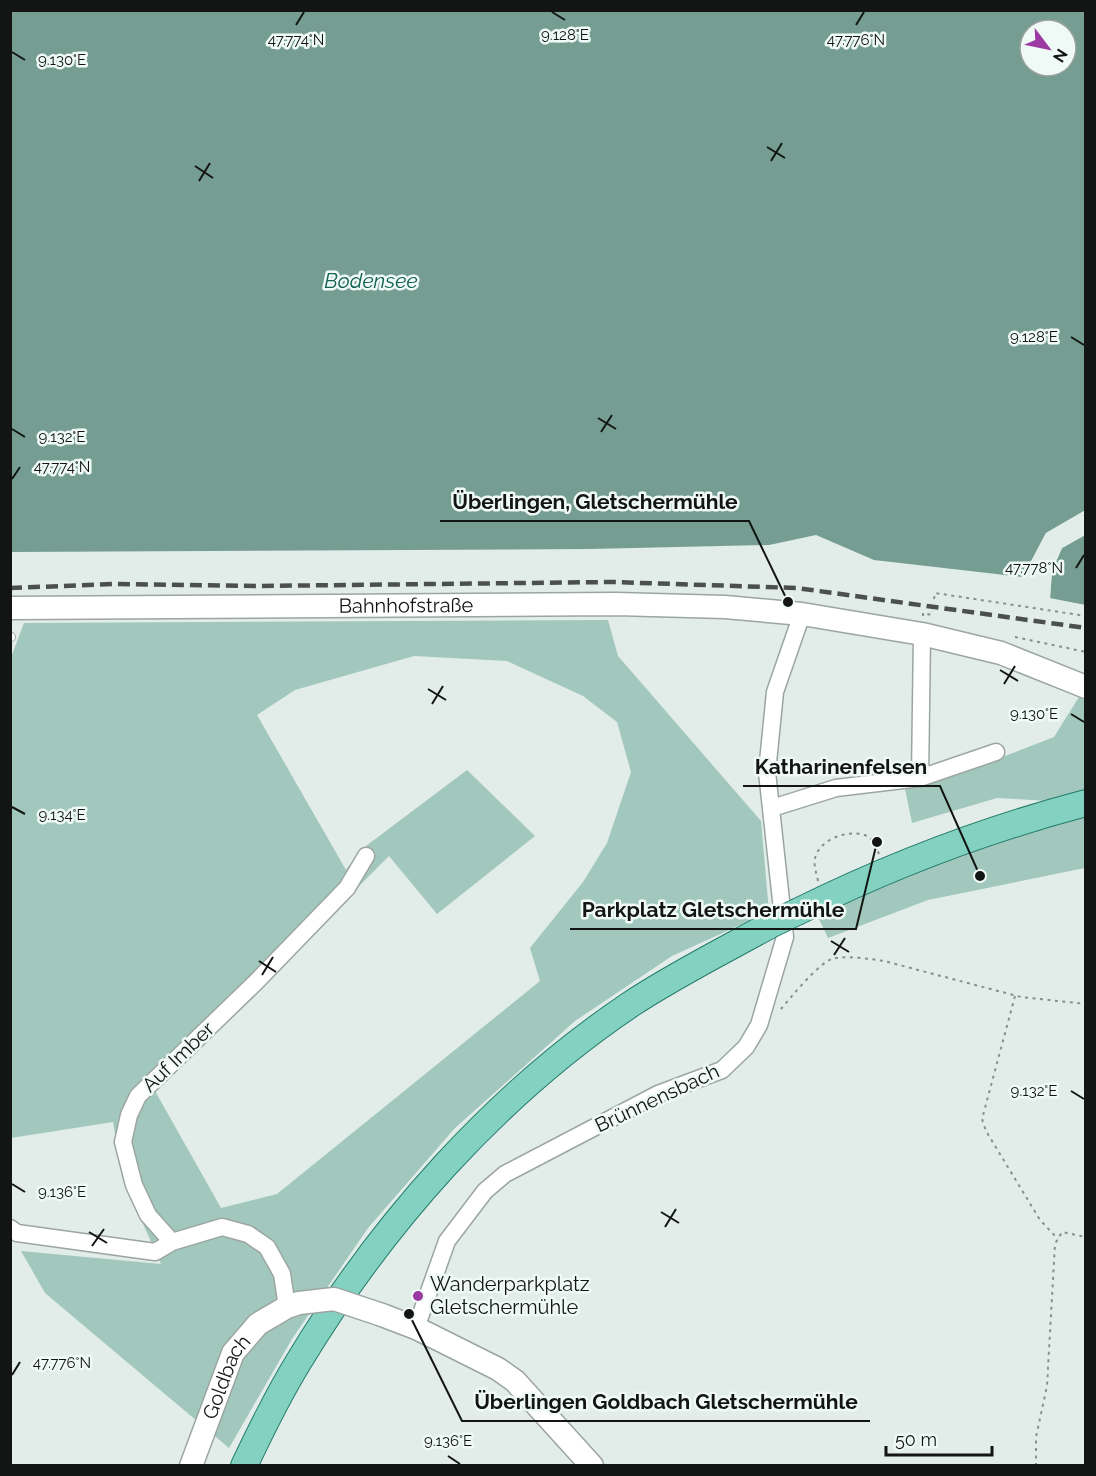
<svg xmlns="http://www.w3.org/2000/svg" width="1096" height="1476" viewBox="0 0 1096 1476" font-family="Raleway,sans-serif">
<rect width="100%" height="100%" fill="#e2ece9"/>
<path fill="#a2c8bd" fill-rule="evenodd" d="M608,620L618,656L761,821L769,912L672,956L575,1021L455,1128L368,1228L292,1339L229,1448L45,1293L21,1251L161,1264L122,1177L113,1122L11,1138L10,660L24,623ZM414,656L507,661L583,696L617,722L631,772L607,843L583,882L530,948L540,981L277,1194L221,1208L155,1091L389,856L437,914L535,836L467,770L362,849L346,870L257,715L295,690Z
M1079,697L1085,700V791L1048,801L997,798L912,823L905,789L956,775L1054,737Z
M1085,816V868L928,900L828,938L818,917C904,876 993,841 1085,816Z"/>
<path fill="#759d92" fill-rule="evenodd" d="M10,11H1085V515L1084,511L1046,533L1023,577L874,560L816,535L769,545L589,549L11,552ZM1030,30H1066V66H1030Z
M1085,535V605L1050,599L1052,571L1062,548Z"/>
<path fill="#e2ece9" d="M1084,511L1086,518L1082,515L1048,535L1025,579L1021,580L1046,533Z
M1085,532V535L1062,548L1052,571L1050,598L1085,605L1086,608L1048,601L1047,599L1049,570L1060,546Z"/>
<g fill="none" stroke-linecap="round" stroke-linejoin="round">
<g stroke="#9ba5a2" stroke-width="10">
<path id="lane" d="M10,637H11"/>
</g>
<g stroke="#9ba5a2" stroke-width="19">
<path id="street" d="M920,778L922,634
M772,808L836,788L920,778L996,752
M10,1228L17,1233L155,1252L172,1242L222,1227L248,1234L267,1247L282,1274L287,1307
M172,1242L148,1215L134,1185L123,1142L129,1115L138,1096L257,981L347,888L366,856
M416,1328L447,1241L485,1191L505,1174L658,1094L722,1070L746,1047L759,1025L785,937L767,772L775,692L802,614"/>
</g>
<g stroke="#9ba5a2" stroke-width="25">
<g id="secondary">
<path id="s1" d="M10,608L616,604L725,607L802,614L922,634L1001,653L1086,687"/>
<path d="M382,1315L416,1328L498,1369L515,1381L592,1466"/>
<path id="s2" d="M191,1466L233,1353L258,1324L287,1307L299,1303"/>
</g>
</g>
<g stroke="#247b69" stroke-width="28">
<path id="primary" d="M799,911C890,866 987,829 1086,803
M244,1466C261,1430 278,1395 299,1361C383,1222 496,1095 631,1004C675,975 723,951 770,925"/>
</g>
<path stroke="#888f8d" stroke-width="2" stroke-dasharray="3 4.5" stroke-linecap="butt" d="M934,599L935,593L1086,616
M923,616V613L931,615L932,611
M1015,637L1086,652
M818,881C816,871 812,862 817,853C824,837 856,827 870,838C875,842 877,849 879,854
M1015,996L982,1119L986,1131L1040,1220L1058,1239
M781,1009C790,998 820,962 832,959C846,955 870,959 884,961L1021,997L1086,1004
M743,1466H751
M1036,1466V1437L1047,1386L1055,1244L1062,1232L1086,1237"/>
<use href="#lane" stroke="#fff" stroke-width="8"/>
<use href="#street" stroke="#fff" stroke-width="16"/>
<use href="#secondary" stroke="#fff" stroke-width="22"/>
<use href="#primary" stroke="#82d1c1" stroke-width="26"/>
<path stroke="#4b504f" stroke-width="4.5" stroke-dasharray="12 6" stroke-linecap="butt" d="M10,588L115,584L257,586L613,582L797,588L1086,628"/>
<g stroke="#9ba5a2" stroke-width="25" stroke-linecap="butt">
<path id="secondary-bridge" d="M299,1303L334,1299L382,1315"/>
</g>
<g stroke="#247b69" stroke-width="28" stroke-linecap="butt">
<path id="primary-bridge" d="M770,925L799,911"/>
</g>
<use href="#secondary-bridge" stroke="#fff" stroke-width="22"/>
<use href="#primary-bridge" stroke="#82d1c1" stroke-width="26"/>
</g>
<path fill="none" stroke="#121514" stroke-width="2" d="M552,12L565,20M296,25L304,12M856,25L864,12M12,52L25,60M767,147L785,158M771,161L782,143M195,166L213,178M199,181L210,163M1071,337L1084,345M598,418L616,429M12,429L25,437M601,432L612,415M12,479L20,467M1076,568L1084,555M1000,670L1018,681M1004,684L1015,666M428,689L446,700M432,704L443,686M1071,714L1084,722M12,807L25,814M831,941L849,952M834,955L845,938M259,961L276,972M262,975L273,957M1071,1091L1084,1099M12,1184L25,1192M661,1212L679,1223M665,1227L676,1209M89,1232L107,1243M92,1246L104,1229M12,1375L20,1362M448,1456L460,1464"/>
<circle fill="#9a3aa2" stroke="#eff9f6" stroke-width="2" cx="418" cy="1296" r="6"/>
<g text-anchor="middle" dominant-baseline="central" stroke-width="5" stroke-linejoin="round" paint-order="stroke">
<g font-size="20" fill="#121514" stroke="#eff9f6">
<text stroke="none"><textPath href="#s1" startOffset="396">Bahnhofstraße</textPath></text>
<text transform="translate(178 1057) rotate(-44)">Auf Imber</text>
<text transform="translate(657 1098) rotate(-25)">Brünnensbach</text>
<text stroke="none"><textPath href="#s2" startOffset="96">Goldbach</textPath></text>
</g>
<g font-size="20" fill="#121514" stroke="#eff9f6" text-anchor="start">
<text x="430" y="1284">Wanderparkplatz<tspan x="430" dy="23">Gletschermühle</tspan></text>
</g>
<g font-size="21" font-style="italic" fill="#116050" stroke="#eff9f6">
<text x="371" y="280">Bodensee</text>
</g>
</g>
<g font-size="15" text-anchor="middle" fill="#121514" stroke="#eff9f6" stroke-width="5" stroke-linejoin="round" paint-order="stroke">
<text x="565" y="40">9.128°E</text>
<text x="296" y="45">47.774°N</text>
<text x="856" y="45">47.776°N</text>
<text x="62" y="65">9.130°E</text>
<text x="1034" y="342">9.128°E</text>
<text x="62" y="442">9.132°E</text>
<text x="62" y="472">47.774°N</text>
<text x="1034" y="573">47.778°N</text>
<text x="1034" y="719">9.130°E</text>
<text x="62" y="820">9.134°E</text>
<text x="1034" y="1096">9.132°E</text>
<text x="62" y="1197">9.136°E</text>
<text x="62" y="1368">47.776°N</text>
<text x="448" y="1446">9.136°E</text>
</g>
<path fill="none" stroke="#121514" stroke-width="2" d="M788 602L749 521H440M980 876L940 786H743M877 842L856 929H570M409 1314L462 1421H870"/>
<g fill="#121514" stroke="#eff9f6" stroke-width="2">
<circle cx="788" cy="602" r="6"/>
<circle cx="980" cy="876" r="6"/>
<circle cx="877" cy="842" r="6"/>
<circle cx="409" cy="1314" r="6"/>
</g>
<g font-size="21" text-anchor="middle" font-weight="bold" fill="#121514" stroke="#eff9f6" stroke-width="5" stroke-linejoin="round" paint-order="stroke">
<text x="595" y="509">Überlingen, Gletschermühle</text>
<text x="841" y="774">Katharinenfelsen</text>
<text x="713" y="917">Parkplatz Gletschermühle</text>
<text x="666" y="1409">Überlingen Goldbach Gletschermühle</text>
</g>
<rect width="1096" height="1476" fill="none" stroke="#121514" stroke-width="24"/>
<g transform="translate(1048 48) rotate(122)"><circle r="28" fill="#eff9f6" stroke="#979e9c" stroke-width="1.5"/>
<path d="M0-4.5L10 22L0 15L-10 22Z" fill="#9a3aa2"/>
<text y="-9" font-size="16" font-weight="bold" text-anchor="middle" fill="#121514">N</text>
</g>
<path d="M886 1446v9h106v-9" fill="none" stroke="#121514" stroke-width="3"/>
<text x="895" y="1446" font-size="18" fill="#121514" stroke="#eff9f6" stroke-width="4.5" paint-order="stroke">50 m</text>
</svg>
